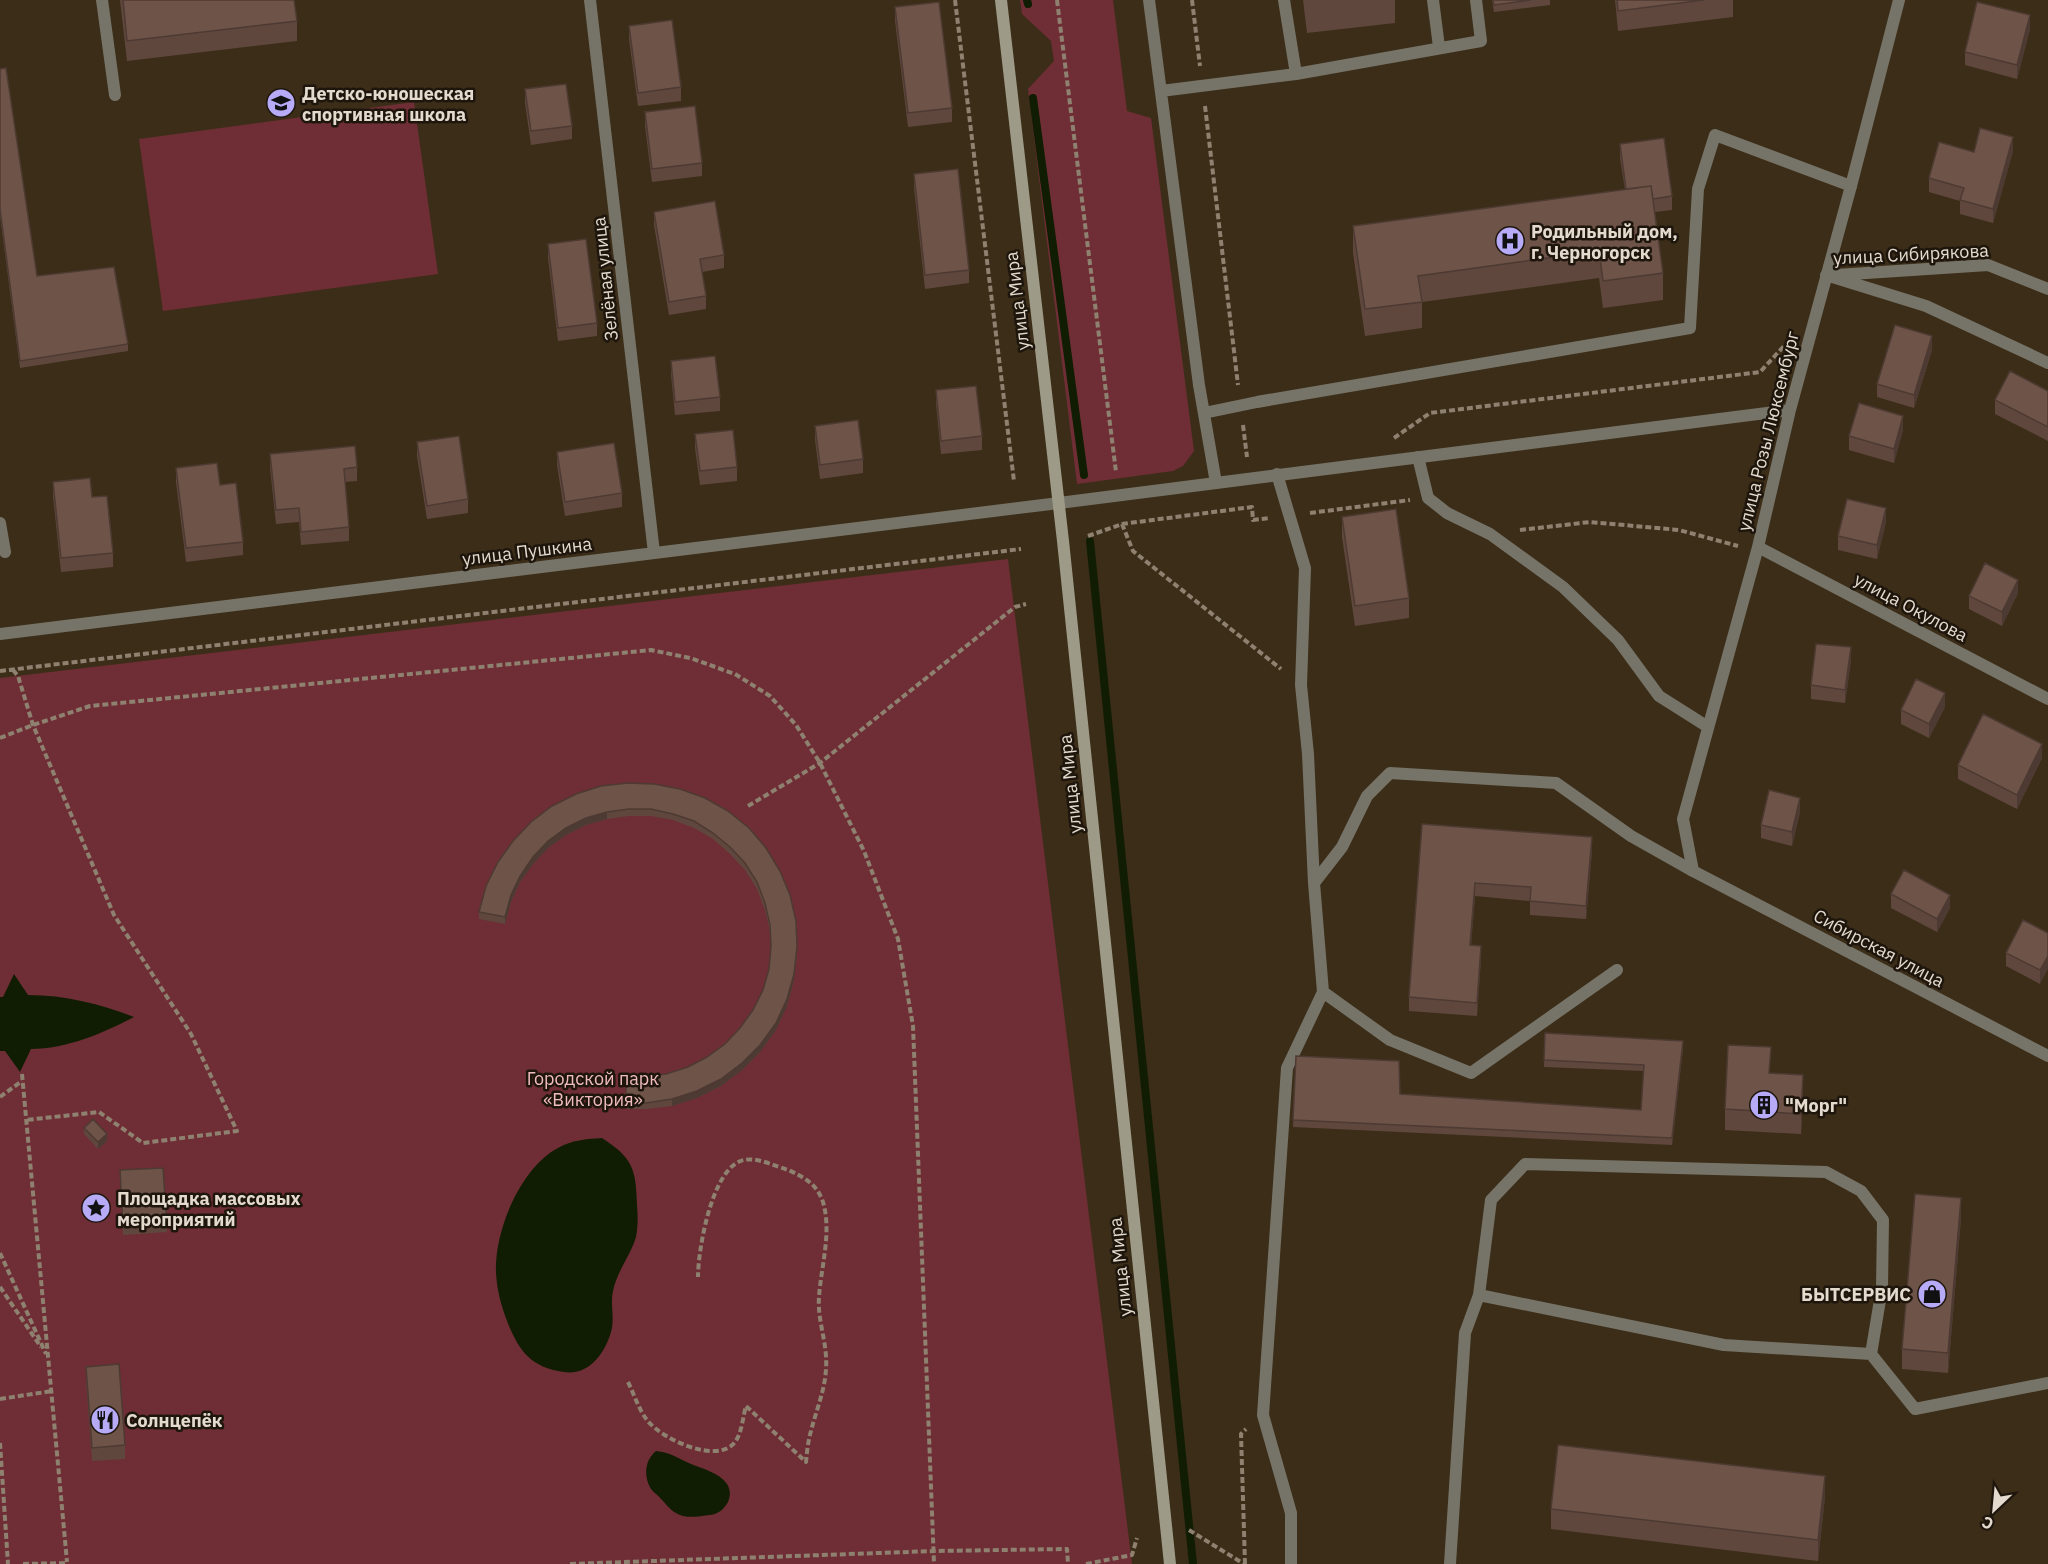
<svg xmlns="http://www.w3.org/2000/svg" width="2048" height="1564" viewBox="0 0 2048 1564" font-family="'IBM Plex Sans',sans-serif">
<rect width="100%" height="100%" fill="#3c2d18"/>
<path fill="#6f2e35" d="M1020,0H1113L1127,111L1151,118L1194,451L1183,466L1173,471L1077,484L1028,89L1054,61L1051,41L1022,14Z
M414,102L438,274L163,311L139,139Z
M1008,559L1132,1564H0V678Z"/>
<path fill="#111d03" d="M14,974L28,995C65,995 100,1004 134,1017C103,1033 67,1049 31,1049L20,1072L5,1051H0V997H3Z
M602,1138C633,1158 636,1169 637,1205C638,1215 638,1227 636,1237C631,1255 617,1271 613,1291C610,1304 615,1318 611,1332C605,1353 589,1376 564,1372C530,1367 519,1351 507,1321C501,1305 497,1290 496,1273C494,1232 520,1168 558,1148C572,1140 586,1139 602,1138Z
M656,1451C670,1452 679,1459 691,1464C706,1470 738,1478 728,1502C724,1509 719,1514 710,1515C701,1516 692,1518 683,1516C672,1513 668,1506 661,1499C658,1495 654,1493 651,1489C643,1476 645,1460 656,1451Z"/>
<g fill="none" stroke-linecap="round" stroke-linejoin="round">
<path stroke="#111d03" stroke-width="8" d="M1027,0L1028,4
M1033,98L1084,475
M1090,541L1193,1564"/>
<path stroke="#8e8170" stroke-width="4" stroke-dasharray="6 3" stroke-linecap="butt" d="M955,0L1014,481
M1057,0L1116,472
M1192,0L1200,66
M1205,106L1238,385
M1243,425L1247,457
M1394,438L1430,413L1760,372L1785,345
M1310,513L1410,500
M1122,524L1133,551L1281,669
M1520,530L1590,522L1679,530L1738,546
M1088,536L1122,524L1252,507L1253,520L1270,518
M13,670L18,676L33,725L114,915L191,1034L237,1131L143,1143L99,1112L26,1120
M0,671L1021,549
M0,738L33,725L90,706L651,650L690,658L735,674L770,696L796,725L820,763L864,851L898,939L913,1026L934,1564
M748,806L820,763L1015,607L1026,604
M22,1074L67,1562
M0,1097L22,1081
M0,1253L46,1354
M0,1287L41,1347
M628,1382C634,1394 639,1410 647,1420C661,1439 718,1465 735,1442C742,1433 743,1416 746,1406L806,1462C807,1452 808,1441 811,1431C816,1411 825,1390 826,1369C828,1344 817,1320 819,1297C821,1267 832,1232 823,1202C817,1184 804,1177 788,1170C775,1166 757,1157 744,1160C712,1166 698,1250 698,1277
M0,1399L52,1391
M0,1443L8,1564
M1189,1530L1244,1564
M23,1564L67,1563
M570,1564L935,1551L1067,1549L1068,1564
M1086,1564L1132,1555L1137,1538
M1245,1564L1241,1434L1246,1429"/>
<path stroke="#767468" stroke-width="12" d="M102,0L115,95
M1149,0L1199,385L1216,483
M1284,0L1296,74L1481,41L1476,0
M1433,0L1439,47
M1161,91L1296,74
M1204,413L1257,402L1690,328L1698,189L1715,135L1851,186
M1418,457L1428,498L1447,513L1490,534L1563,587L1618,640L1659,696L1708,727
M1277,474L1305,568L1301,685L1308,754L1314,883L1323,992L1287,1068L1263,1415L1291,1513V1564
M0,523L5,552
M1314,883L1342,847L1367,796L1390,773L1556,783L1631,836L1693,871
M1323,992L1390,1040L1471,1073L1617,970
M1479,1295L1724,1345L1871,1354
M1450,1564L1465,1333L1479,1295L1491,1200L1525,1164L1826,1172L1861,1191L1883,1220L1882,1288L1871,1354L1915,1409L2048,1383"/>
<path stroke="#767468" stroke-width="12" d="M590,0L654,553
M1899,0L1851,186L1790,410L1758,547L1683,819L1693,871L2048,1056
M1826,275L1926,306L2048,363
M1836,275L1988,265L2048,289
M1758,547L2048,699
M0,634L1059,503L1790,410"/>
<path stroke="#9d9b87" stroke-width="12" d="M1001,0L1063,541L1170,1564"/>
</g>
<path fill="#5f473e" d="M120,0H294L297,21V41L127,61Z
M1303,0H1395V23L1307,33Z
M1492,0H1550V5L1494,12Z
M1615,0H1733V17L1618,31Z
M895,7L952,108V122L908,127L895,21Z
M629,26L681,87V101L638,106L629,39Z
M2030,29L2017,79L1965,65V52Z
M0,69L37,276L128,344V351L20,368L0,216Z
M525,89L572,126V139L531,145L525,103Z
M645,112L702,163V176L652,182L645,126Z
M1620,144L1672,196V210L1655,212L1663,273V300L1603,308L1599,278L1422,302V328L1365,336L1353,253V226L1625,190L1620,158Z
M2013,151L1993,223L1960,214V201L1929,192V178L1974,152Z
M914,174L969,270V283L925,289L914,188Z
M654,212L724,255V268L702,272L706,296V309L669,315L654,225Z
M548,244L597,323V336L558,341L548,258Z
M1932,350L1914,408L1877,397V384Z
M671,361L720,397V411L675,415L671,375Z
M936,390L982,436V450L941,454L936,404Z
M2048,391V441L1995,414V400Z
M815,426L863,459V473L820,479L815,440Z
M1903,430L1894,463L1849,450V436Z
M695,434L737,467V481L700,485L695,448Z
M417,442L468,499V513L427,519L417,456Z
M557,452L622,493V507L565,516L557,465Z
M270,454L357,467V481L345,482L349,527V541L301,545L299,522L276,524L270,468Z
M176,468L220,485L243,542V555L186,562L176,482Z
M53,482L92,497L113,553V567L61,572L53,496Z
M1342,517L1409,598V618L1355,626L1342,537Z
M1886,522L1877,559L1838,550V536Z
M2018,593L2002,626L1969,609V596Z
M1851,661L1845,703L1811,699V685Z
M1945,707L1929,738L1901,724V710Z
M2042,758L2017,809L1958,779V765Z
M552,806L728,811L797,954L794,980L787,1006L776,1030L760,1052L742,1070L721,1086L697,1098L672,1106L646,1109H626V1076L644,1077L666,1074L688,1067L707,1057L725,1044L740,1028L753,1010L763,990L769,969L771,949L770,931L765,910L757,889L745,870L730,854L713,839L694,828L673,820L651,816H629L607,819L586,825L566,835L548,848L533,864L520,882L511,902L505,924L479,919V912Z
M1800,812L1792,846L1761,838V825Z
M1422,824L1592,851L1586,919L1530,915V901L1475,896L1471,945L1481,959L1477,1016L1409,1011V997Z
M1891,894L1950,908L1937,932L1891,908Z
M2048,933L2040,984L2006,966V953Z
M1545,1033L1683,1048L1672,1145L1293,1127L1296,1056L1400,1094L1641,1110L1644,1071L1544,1067Z
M1771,1073L1803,1096L1801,1134L1725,1130V1109Z
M84,1128L107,1141L98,1149L84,1134Z
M120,1177L167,1225V1232L123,1235Z
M1961,1218L1948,1373L1902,1369V1349Z
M86,1367L125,1445V1459L92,1461L86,1381Z
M1825,1497L1818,1561L1551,1529V1509Z"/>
<path fill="#4d3a32" d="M2030,15V29L2017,79V65Z
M2013,137V151L1993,223V209Z
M1932,336V350L1914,408V395Z
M1903,416V430L1894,463V449Z
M1886,508V522L1877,559V545Z
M2018,580V593L2002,626V612Z
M1851,647V661L1845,703V690Z
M1945,693V707L1929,738V724Z
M2042,744V758L2017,809V795Z
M1800,798V812L1792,846V832Z
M607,812V819L586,825L566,835L548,848L533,864L520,882L511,902L505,924V917L511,895L520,876L533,857L548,841L566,828L586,818Z
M1592,837V851L1586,919V906Z
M1475,883V896L1470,959V945Z
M1950,895V908L1937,932V919Z
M1481,946V959L1477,1016V1003Z
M797,947L794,980L787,1006L776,1030L760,1052L742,1070L721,1086L697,1098L672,1106V1099L787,999Z
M2048,956V969L2040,984V970Z
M1683,1041V1048L1672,1145V1138Z
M1803,1075V1096L1801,1134V1114Z
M107,1134V1141L98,1149V1142Z
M1961,1198V1218L1948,1373V1353Z
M1825,1476V1497L1818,1561V1540Z"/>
<path fill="#6e5348" stroke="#4d3a32" stroke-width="1.5" d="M123,0H294L297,21L127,41Z
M1493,0H1531L1494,5Z
M1617,0H1704L1618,11Z
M939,2L952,108L908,113L895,7Z
M1977,2L2030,15L2017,65L1965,52Z
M672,20L681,87L638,93L629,26Z
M6,68L37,276L114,267L128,344L20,361L0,209V69Z
M566,84L572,126L531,131L525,89Z
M695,106L702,163L652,169L645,112Z
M1980,128L2013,137L1993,209L1960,200L1964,188L1929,178L1939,142L1974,152Z
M1664,138L1672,196L1653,199L1651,186L1626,189L1620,144Z
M958,169L969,270L925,275L914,174Z
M1651,186L1663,273L1603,281L1599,251L1418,276L1422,302L1365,309L1353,226Z
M715,201L724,255L700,259L706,296L669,302L654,212Z
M586,239L597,323L558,328L548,244Z
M1895,325L1932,336L1914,395L1877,384Z
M715,356L720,397L675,402L671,361Z
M2010,371L2048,391V427L1995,400Z
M976,386L982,436L941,441L936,390Z
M1859,403L1903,416L1894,449L1849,436Z
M858,420L863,459L820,465L815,426Z
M733,430L737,467L700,471L695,434Z
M459,436L468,499L427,506L417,442Z
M614,443L622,493L565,502L557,452Z
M355,446L357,467L344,469L349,527L301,532L299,508L276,510L270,454Z
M217,463L220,485L236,483L243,542L186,548L176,468Z
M90,478L92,497L107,496L113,553L61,558L53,482Z
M1847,499L1886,508L1877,545L1838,536Z
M1396,509L1409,598L1355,606L1342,517Z
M1985,563L2018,580L2002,612L1969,596Z
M1816,644L1851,647L1845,690L1811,685Z
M1916,679L1945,693L1929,724L1901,710Z
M1983,714L2042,744L2017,795L1958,765Z
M628,783L654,784L680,789L705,798L728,811L749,828L766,848L780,871L790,895L796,921L797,947L794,974L787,999L776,1023L760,1045L742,1063L721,1079L697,1091L672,1099L646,1103L626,1102V1076L644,1077L666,1074L688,1067L707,1057L725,1044L740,1028L753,1010L763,990L769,969L771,946L770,925L765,903L757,882L745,863L730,847L713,833L694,821L673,814L651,809H629L607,812L586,818L566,828L548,841L533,857L520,876L511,895L505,917L479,912L486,886L498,862L513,841L531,822L552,806L576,794L601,786Z
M1769,790L1800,798L1792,832L1761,825Z
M1422,824L1592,837L1586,906L1530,901L1531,887L1475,883L1470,945L1481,946L1477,1003L1409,997Z
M1904,870L1950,895L1937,919L1891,894Z
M2023,920L2048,933V956L2040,970L2006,953Z
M1545,1033L1683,1041L1672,1138L1293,1120L1296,1056L1399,1061L1400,1094L1641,1110L1644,1065L1544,1060Z
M1728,1045L1771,1047L1769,1073L1803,1075L1801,1114L1725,1109Z
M93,1119L107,1134L98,1142L84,1128Z
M163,1168L167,1225L123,1228L120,1170Z
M1915,1194L1961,1198L1948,1353L1902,1349Z
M119,1364L125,1445L92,1448L86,1367Z
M1558,1445L1825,1476L1818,1540L1551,1509Z"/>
<defs>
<g id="school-disc" transform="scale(1.5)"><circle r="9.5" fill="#b7abf8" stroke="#1e160d"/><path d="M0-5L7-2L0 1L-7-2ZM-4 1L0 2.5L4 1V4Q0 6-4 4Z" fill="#111"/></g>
<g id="hospital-disc" transform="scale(1.5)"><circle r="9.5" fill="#b7abf8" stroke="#1e160d"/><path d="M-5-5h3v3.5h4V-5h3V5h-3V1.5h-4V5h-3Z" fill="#111"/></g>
<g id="building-disc" transform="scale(1.5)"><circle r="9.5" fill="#b7abf8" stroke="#1e160d"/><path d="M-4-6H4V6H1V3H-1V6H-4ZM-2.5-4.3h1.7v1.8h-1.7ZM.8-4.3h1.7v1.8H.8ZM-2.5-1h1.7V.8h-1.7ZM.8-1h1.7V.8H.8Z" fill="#111"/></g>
<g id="sight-disc" transform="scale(1.5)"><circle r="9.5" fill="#b7abf8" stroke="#1e160d"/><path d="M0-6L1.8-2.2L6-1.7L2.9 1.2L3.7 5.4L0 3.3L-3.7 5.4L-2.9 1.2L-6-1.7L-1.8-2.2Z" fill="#111"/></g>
<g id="shop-disc" transform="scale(1.5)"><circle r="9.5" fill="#b7abf8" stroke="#1e160d"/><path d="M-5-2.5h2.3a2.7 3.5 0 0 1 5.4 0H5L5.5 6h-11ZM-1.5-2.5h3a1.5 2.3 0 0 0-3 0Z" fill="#111"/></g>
<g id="restaurant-disc" transform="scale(1.5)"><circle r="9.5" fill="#b7abf8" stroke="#1e160d"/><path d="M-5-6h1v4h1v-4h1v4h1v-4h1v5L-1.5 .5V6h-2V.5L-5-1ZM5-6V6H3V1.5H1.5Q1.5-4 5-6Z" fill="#111"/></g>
</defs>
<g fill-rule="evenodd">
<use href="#school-disc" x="281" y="103"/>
<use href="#hospital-disc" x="1510" y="241"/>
<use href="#building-disc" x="1764" y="1105"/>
<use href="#sight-disc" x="96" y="1208"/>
<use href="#shop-disc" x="1932" y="1294"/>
<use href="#restaurant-disc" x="105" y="1420"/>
</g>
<g text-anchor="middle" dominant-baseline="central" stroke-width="5" stroke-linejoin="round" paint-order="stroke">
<g font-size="18" font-weight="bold" fill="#e4dacd" stroke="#1e160d" text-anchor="start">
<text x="302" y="93">Детско-юношеская<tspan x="302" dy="21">спортивная школа</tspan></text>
<text x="1531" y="231">Родильный дом,<tspan x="1531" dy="21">г. Черногорск</tspan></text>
<text x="1785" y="1105">"Морг"</text>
<text x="117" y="1198">Площадка массовых<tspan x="117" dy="21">мероприятий</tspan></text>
<text x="1911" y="1294" text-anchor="end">БЫТСЕРВИС</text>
<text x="126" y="1420">Солнцепёк</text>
</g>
<g font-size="18" fill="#e4dacd" stroke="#1e160d">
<text transform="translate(1911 254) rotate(-3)">улица Сибирякова</text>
<text transform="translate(605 279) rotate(-96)">Зелёная улица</text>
<text transform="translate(1017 301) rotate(-97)">улица Мира</text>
<text transform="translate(1768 431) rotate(-76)">улица Розы Люксембург</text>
<text transform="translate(527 551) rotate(-7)">улица Пушкина</text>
<text transform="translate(1911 607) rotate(28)">улица Окулова</text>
<text transform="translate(1070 784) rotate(-96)">улица Мира</text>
<text transform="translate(1879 948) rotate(28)">Сибирская улица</text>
<text transform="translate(1120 1267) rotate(-96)">улица Мира</text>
</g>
<g font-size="18" fill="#f1bcbe" stroke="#1e160d">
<text x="593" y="1078">Городской парк<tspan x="593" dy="21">«Виктория»</tspan></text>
</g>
</g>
<g transform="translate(1994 1510) rotate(206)" stroke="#1e160d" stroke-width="4.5" paint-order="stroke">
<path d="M0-4.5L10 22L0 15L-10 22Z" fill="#e4dacd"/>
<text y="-9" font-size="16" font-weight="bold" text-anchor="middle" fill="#e4dacd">С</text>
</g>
</svg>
